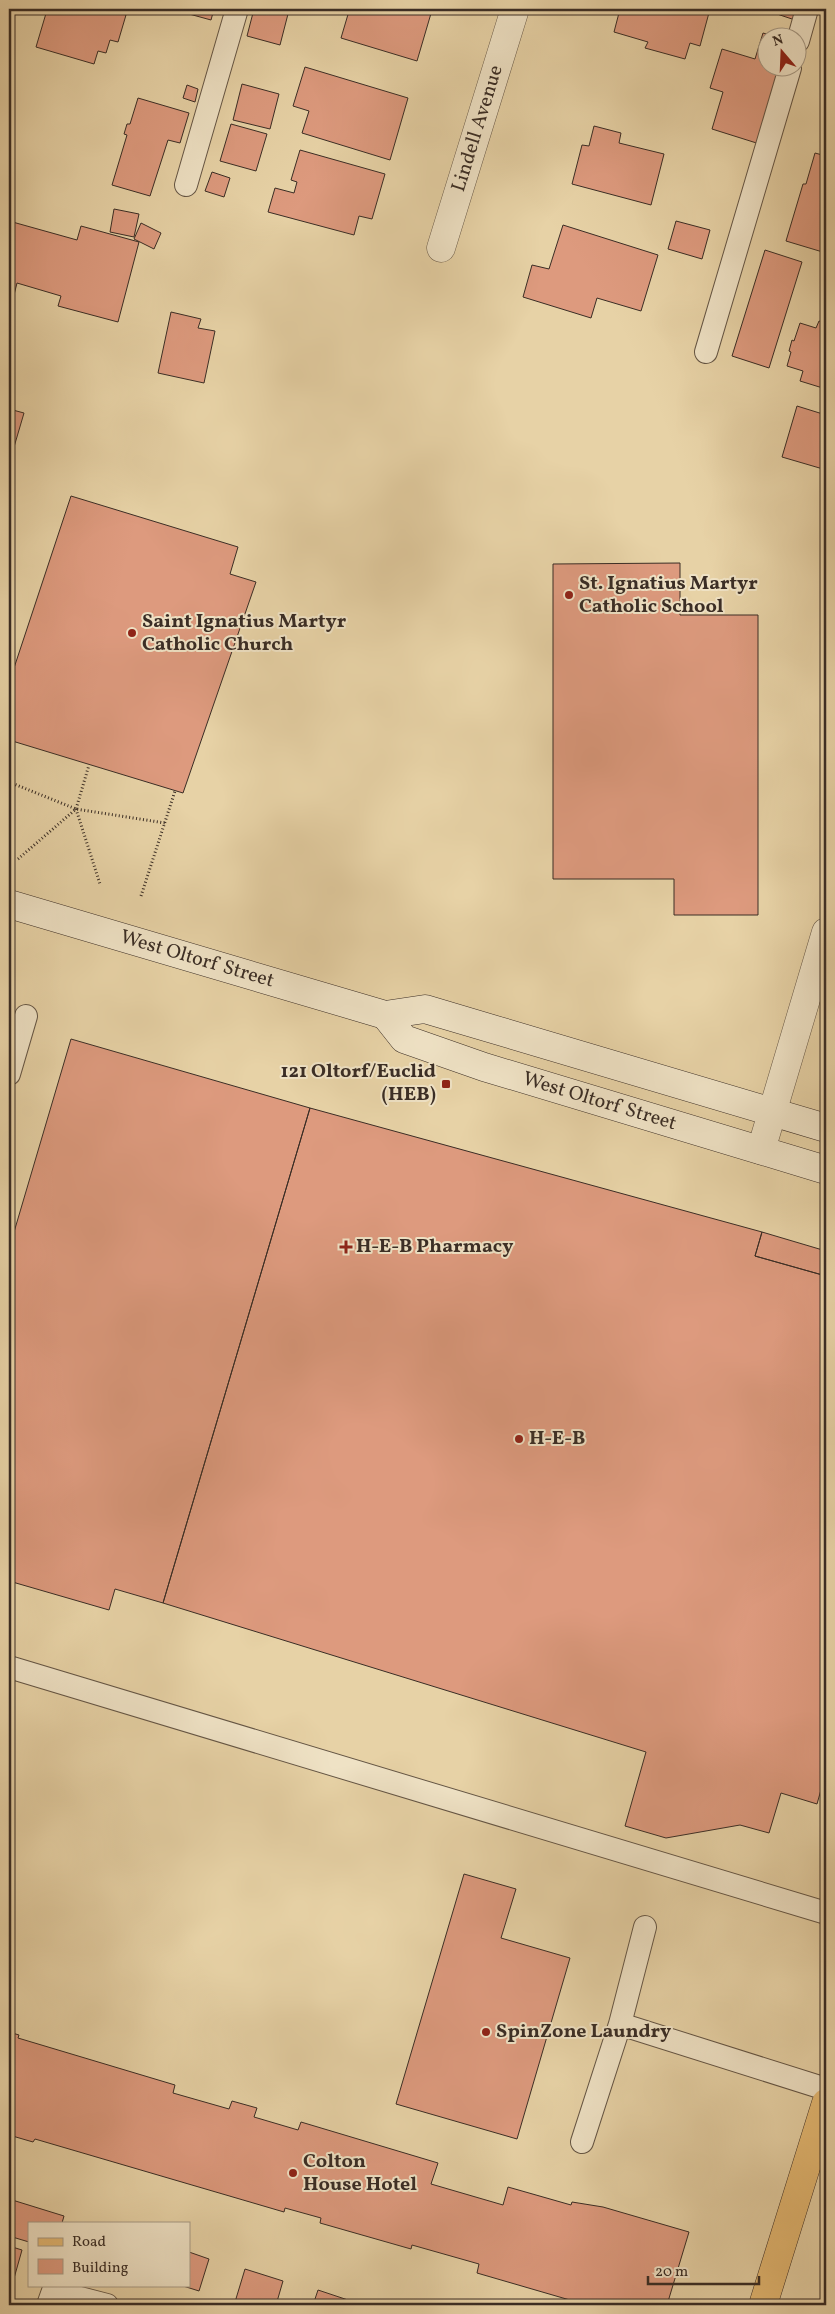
<svg xmlns="http://www.w3.org/2000/svg" width="835" height="2314" viewBox="0 0 835 2314" font-family="Vollkorn,serif">
<rect width="100%" height="100%" fill="#e7d2a6"/>
<filter id="stains"><feTurbulence type="fractalNoise" baseFrequency=".004" numOctaves="4"/><feColorMatrix values="0 0 0 0 .2 0 0 0 0 .09 0 0 0 0 .02 0 0 0 .5 -.17"/></filter>
<radialGradient id="worn" r=".72"><stop offset=".6" stop-color="#630" stop-opacity="0"/><stop offset="1" stop-color="#630" stop-opacity=".3"/></radialGradient>
<path fill="#dd9a7e" stroke="#3a2d25" d="M59,9H105L126,15L118,42L110,40L106,53L98,51L94,64L36,47L47,10L58,13Z
M171,9H214L211,20Z
M254,9H269L288,14L280,45L247,36Z
M345,9L432,10L417,61L341,38L349,11Z
M620,9H710L700,46L690,43L685,59L645,48L648,42L614,32Z
M769,9H805L801,22L768,11Z
M763,33L780,38H768V68H789L766,146L712,129L723,92L710,88L722,49L755,59Z
M305,67L408,98L390,160L302,133L309,111L293,106Z
M242,84L279,94L270,129L233,120Z
M187,85L198,89L195,102L183,98Z
M138,98L189,113L180,143L168,140L150,196L112,185L127,135L124,134L127,124H130Z
M231,124L267,134L256,171L220,161Z
M594,126L621,133L619,143L664,154L651,205L572,184L582,145L589,146Z
M300,150L385,174L372,219L359,216L354,235L268,212L275,188L294,193L297,182L291,180Z
M815,153L826,156V253L786,241L803,184H806Z
M212,172L230,178L224,197L205,191Z
M114,209L139,214L134,237L110,232Z
M9,221L77,240L81,226L139,242L118,322L58,306L61,296L17,283L9,315Z
M676,221L710,230L702,259L668,249Z
M141,223L161,233L154,249L134,239Z
M563,225L658,255L641,311L597,298L591,318L523,297L532,265L549,269Z
M765,250L802,262L769,368L732,356Z
M171,312L201,319L198,328L215,331L204,383L158,373Z
M819,321L826,323V389L800,381L803,371L787,366L791,352L789,351L792,340L794,341L800,323L816,328Z
M797,406L826,415V457L823,469L782,457Z
M9,409L24,413L9,464Z
M71,496L238,547L230,574L256,582L183,793L9,740V683Z
M680,563V615H758V915H674V879H553V564Z
M71,1039L310,1108L163,1603L115,1589L109,1610L9,1581V1249Z
M310,1108L762,1232L755,1256L826,1276V1772L817,1804L781,1793L769,1833L740,1825L666,1838L625,1826L646,1752L163,1603Z
M762,1232L826,1251V1276L755,1256Z
M464,1874L516,1889L501,1938L570,1958L517,2139L396,2104Z
M9,2032L19,2035L18,2038L175,2085L173,2093L229,2109L232,2101L257,2108L254,2117L298,2130L301,2122L438,2163L431,2184L503,2205L508,2187L571,2205L572,2202L603,2207L689,2232L667,2305H587L477,2273L479,2264L412,2245L411,2249L320,2223L321,2218L285,2208L284,2212L35,2139L33,2142L9,2135Z
M9,2199L64,2216L62,2223H29V2242L9,2236Z
M9,2246L22,2250L9,2296Z
M189,2252L209,2259L199,2291L180,2285H189Z
M245,2269L283,2281L276,2305H247L235,2302Z
M318,2290L357,2303L356,2305H313Z"/>
<g fill="none" stroke-linecap="round" stroke-linejoin="round">
<g stroke="#655645" stroke-width="24">
<path id="lane" d="M798,41L807,9
M186,185L237,9
M706,352L790,68
M9,1074L26,1016
M9,1667L826,1913
M620,2024L645,1927
M582,2142L620,2024L826,2089
M48,2305L53,2291L107,2305"/>
</g>
<g stroke="#655645" stroke-width="29">
<g id="street">
<path id="s1" d="M441,248L515,9"/>
<path d="M761,1150L826,932"/>
</g>
</g>
<g stroke="#3a2d25" stroke-width="29">
<g id="secondary">
<path id="s2" d="M9,904L385,1015L425,1009L826,1128"/>
<path id="s3" d="M385,1015L404,1039L484,1067L826,1170"/>
</g>
</g>
<g stroke="#3a2d25" stroke-width="29">
<path id="primary" d="M763,2305L826,2103"/>
</g>
<path stroke="#3a2d25" stroke-width="3" stroke-dasharray="1 2.5" stroke-linecap="butt" d="M9,782L76,809L165,823
M76,809L100,884
M18,859L76,809L89,765
M141,896L175,791"/>
<use href="#lane" stroke="#efe2c5" stroke-width="22"/>
<use href="#street" stroke="#efe2c5" stroke-width="28"/>
<use href="#secondary" stroke="#efe2c5" stroke-width="28"/>
<use href="#primary" stroke="#e4b973" stroke-width="28"/>
</g>
<g fill="#8f2418" stroke="#efe2c5" stroke-width="2">
<circle cx="569" cy="595" r="5"/>
<circle cx="132" cy="633" r="5"/>
<rect x="441" y="1079" width="10" height="10" rx="2.5"/>
<path d="M343.5 1239.5h5v5h5v5h-5v5h-5v-5h-5v-5h5z"/>
<circle cx="519" cy="1439" r="5"/>
<circle cx="486" cy="2032" r="5"/>
<circle cx="293" cy="2173" r="5"/>
</g>
<g text-anchor="middle" dominant-baseline="central" stroke-width="4" stroke-linejoin="round" paint-order="stroke">
<g font-size="20" fill="#3a2d25" stroke="#efe2c5">
<text stroke="none"><textPath href="#s1" startOffset="125">Lindell Avenue</textPath></text>
<text stroke="none"><textPath href="#s2" startOffset="196">West Oltorf Street</textPath></text>
<text stroke="none"><textPath href="#s3" startOffset="236">West Oltorf Street</textPath></text>
</g>
<g font-size="20" font-weight="bold" fill="#3a2d25" stroke="#efe2c5" text-anchor="start">
<text x="579" y="584">St. Ignatius Martyr<tspan x="579" dy="23">Catholic School</tspan></text>
<text x="142" y="622">Saint Ignatius Martyr<tspan x="142" dy="23">Catholic Church</tspan></text>
<text x="436" y="1072" text-anchor="end">121 Oltorf/Euclid<tspan x="436" dy="23">(HEB)</tspan></text>
<text x="356" y="1247">H-E-B Pharmacy</text>
<text x="529" y="1439">H-E-B</text>
<text x="496" y="2032">SpinZone Laundry</text>
<text x="303" y="2162">Colton<tspan x="303" dy="23">House Hotel</tspan></text>
</g>
</g>
<rect width="835" height="2314" fill="none" stroke="#e7d2a6" stroke-width="30"/>
<rect x="10" y="10" width="815" height="2294" fill="none" stroke="#3a2d25" stroke-width="2.5"/>
<rect x="15" y="15" width="805" height="2284" fill="none" stroke="#3a2d25"/>
<rect x="28" y="2222" width="162" height="65" fill="#efe2c5" stroke="#a79a85"/>
<rect x="38" y="2238" width="25" height="8" fill="#e4b973" stroke="#a79a85"/>
<text x="72" y="2246" font-size="15" fill="#3a2d25">Road</text>
<rect x="38" y="2259" width="25" height="15" fill="#dd9a7e" stroke="#a79a85"/>
<text x="72" y="2272" font-size="15" fill="#3a2d25">Building</text>
<g transform="translate(782 52) rotate(341)"><circle r="24" fill="#efe2c5" stroke="#a79a85"/>
<path d="M0-4L9 19L0 12L-9 19Z" fill="#8f2418"/>
<text y="-8" font-size="14" font-weight="bold" text-anchor="middle" fill="#3a2d25">N</text>
</g>
<path d="M648 2276v8h111v-8" fill="none" stroke="#3a2d25" stroke-width="2.5"/>
<text x="655" y="2276" font-size="15" fill="#3a2d25" stroke="#efe2c5" stroke-width="4" paint-order="stroke">20 m</text>
<rect width="100%" height="100%" filter="url(#stains)"/>
<rect width="100%" height="100%" fill="url(#worn)"/>
</svg>
